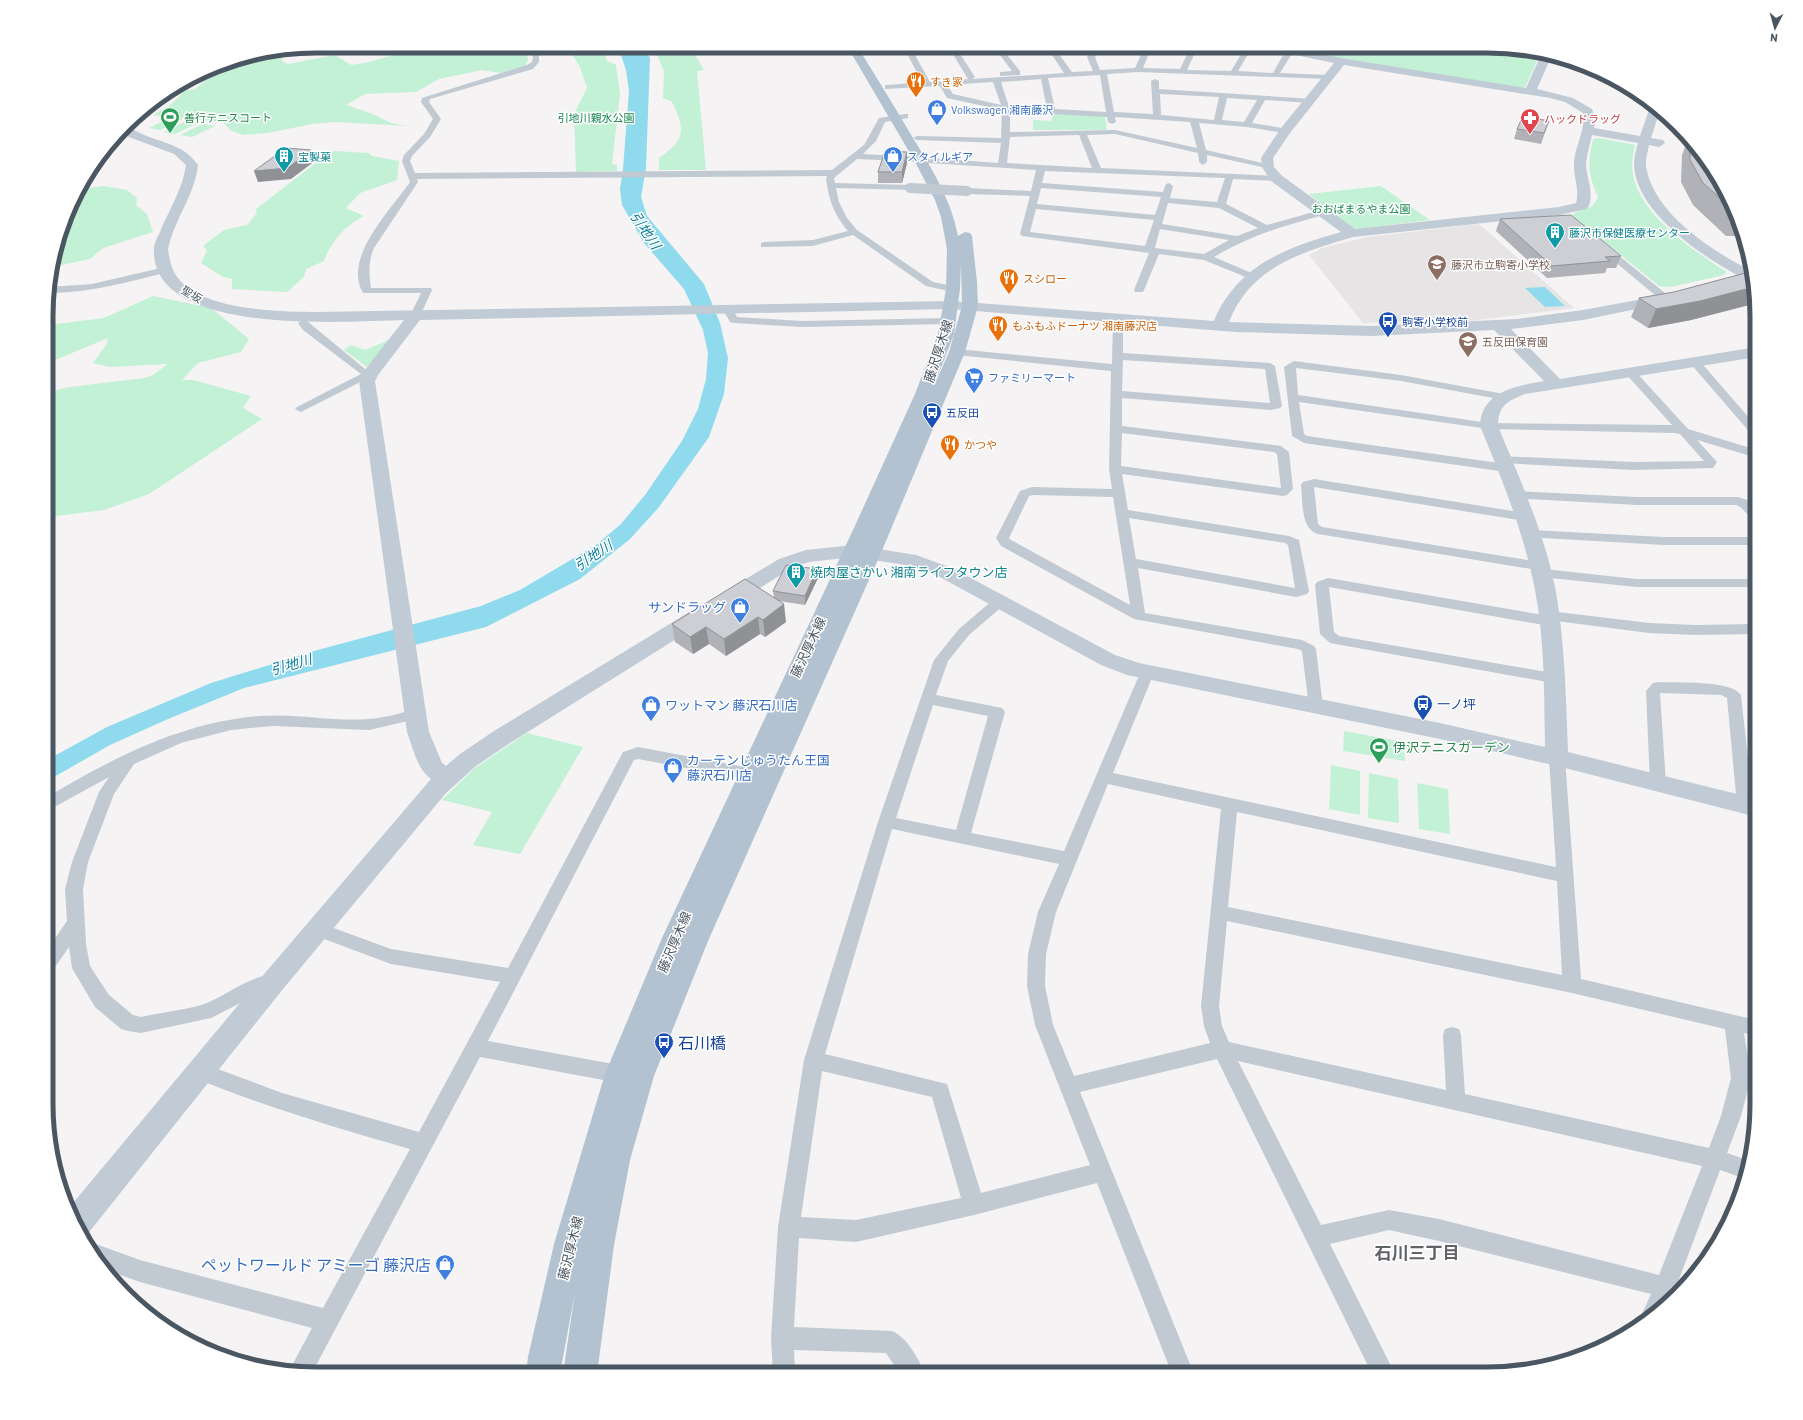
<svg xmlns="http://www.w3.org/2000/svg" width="1803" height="1420" viewBox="0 0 1803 1420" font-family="Barlow,'Noto Sans JP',sans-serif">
<rect width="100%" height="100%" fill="#f5f3f3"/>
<path fill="#e6e4e5" d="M1479,224L1574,308L1469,321L1363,323L1309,255L1322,248L1367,237Z"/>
<path fill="#c3f1d5" d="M394,46H522L527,51L528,61L523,69L500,73L482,70L439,79L416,92L365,94L346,105L373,114L391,123L408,126L334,122L312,124L268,133L243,135L232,131L222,122L153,115L172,104L184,91L195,89L206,80L194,78L195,76L229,60L281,52L282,61L288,64L335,55L351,65L369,62L404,52Z
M567,46H609L604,52L607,61L616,65L620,94L612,164L617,165V171L576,172L574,114L587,88L580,67Z
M654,46H690L704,70L697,71L706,170H659V158C685,140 686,130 672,102L663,98L664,72Z
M1336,46L1505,47L1540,55L1525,87L1520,88L1329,56Z
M1053,114L1105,116L1107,130H1033V120L1051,121Z
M171,117L183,119L160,130L149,128Z
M186,121L198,123L175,134L164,132Z
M203,124L215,126L192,137L180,135Z
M1599,138L1635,145C1633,155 1631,165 1633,175C1641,215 1690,248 1722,269L1726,272L1724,275L1671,287L1659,286L1574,217L1572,215C1582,207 1591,213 1598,197C1588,175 1587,162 1593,139Z
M334,151L369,153L372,156L399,161L397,180L360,193L346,208L364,216C346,225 331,241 324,261L306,269L304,277L287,292L232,289V279L223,277L201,263L207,250L203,246L224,230L247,225L257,213L256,209L317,162V156Z
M103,186L127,190L137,198L136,205L147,214L153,232L103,248L90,259L57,266L52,264L60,229L79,189Z
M1381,186L1430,220L1358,229L1349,227L1309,194Z
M153,296L211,308L249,339L241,352L198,363L182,380H193L251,396L243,408L262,419L149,494L104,510L48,517V392L70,387L144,378L153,375L168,364L110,367L93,363L106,345L108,338L48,363V325L104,318Z
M389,340L381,352L367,367L344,350L351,345L365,350Z
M1344,731L1404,742L1405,761L1343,751Z
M527,733L583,747L520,854L473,845L492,812L442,800L475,768Z
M1331,765L1360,771V815L1329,809Z
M1369,773L1398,779L1399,823L1368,818Z
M1417,783L1448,789L1450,834L1419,829Z"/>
<path fill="#90daee" d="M618,46H644L650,58L646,168L641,197L647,216L704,284L720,323L728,358L724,394L709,437L659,507L630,539L580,579L486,627L244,688L168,719L110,745L47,781V760L107,727L211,683L314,651L481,606L520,590L596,545L621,524L645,495L682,441L698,409L706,379L708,353L703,330L684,289L644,243L622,205L620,189L623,169L629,91L626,70Z
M1545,287L1565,306L1545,307L1525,288Z"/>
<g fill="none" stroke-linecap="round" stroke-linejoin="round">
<path fill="#90daee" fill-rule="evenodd" d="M1496,47L1516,49L1518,52L1516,55C1508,57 1501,54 1496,47Z"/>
<path fill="#c1cad2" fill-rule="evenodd" d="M526,46H534L539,54V62L533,69L430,99L429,102L441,119L430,137L412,156L410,161L415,173L832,170L864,145L879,118L905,114H908V118L885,122L876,141L863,154L920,157L924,160L923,162L857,159L834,178L835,183L910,185L914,188L913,190L836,188L839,202L847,218L857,230L933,282L957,287L958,289L953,292L926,286L853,235L813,246L761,247V243L764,242L813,240L848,231C833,213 829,200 826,178L827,176L417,179L418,182L374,248C368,262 369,273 371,288H431L432,290L420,316L415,319L410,316L421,293H363C342,258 391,210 410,182L402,161L404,155L424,134L433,119L421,102L422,98L527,65L532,62L533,57Z
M903,46H910L930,82L970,79H968L948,46H955L975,77L972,79L1064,73L1046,46H1053L1072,72L1093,71L1087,57L1096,46H1103L1095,57L1100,70L1135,68L1145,46H1152L1143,68L1180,69L1191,46H1198L1187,70L1231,71L1246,46H1253L1238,71L1273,73L1286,50H1292L1293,52L1280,73L1328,75L1332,77L1328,79L1138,72L1107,74L1114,112L1153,114L1151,81L1155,79L1159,81V89L1313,99L1314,101L1310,103L1265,100L1252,123L1288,129V133H1285L1247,127L1199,123L1206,150L1271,165V169L1207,155V162L1203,165L1199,162L1198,153L1115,134L1087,135L1101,168L1279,176L1280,178L1276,181L1233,179L1226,204L1267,225L1324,209L1329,212L1327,214C1284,226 1253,234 1214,257L1254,274L1256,276L1254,278H1248L1204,260L1159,254L1144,290L1143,292H1135L1134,290L1149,253L1022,236L1020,234L1030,196L967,194L963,191L967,188L1031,191L1036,170L928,163V159L931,158L998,163L1001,143L917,140L913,138L917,136L1001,138L1002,110L947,98L940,86L885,89V85H888L922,82ZM1100,75L1106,112L1055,109L1048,78ZM1041,79L1047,109L1009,107L1001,82ZM993,82L1001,105L953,94L947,85ZM1160,94L1219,97L1214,120L1161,115ZM1227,98L1257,100L1244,122L1222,120ZM1010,112L1107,117L1108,122L1112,124L1116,122L1115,117L1190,122L1197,148L1115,130L1010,132ZM1079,135L1092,168L1007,163L1010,137ZM1045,171L1225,178L1217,202L1170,198L1173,186L1169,183L1166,184L1163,192L1042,183ZM1041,188L1161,197L1155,215L1037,204ZM1168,203L1219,208L1258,228L1237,236L1162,224ZM1036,209L1154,220L1145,246L1030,232ZM1160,229L1229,240L1204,254L1155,248Z
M993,46H1000L1020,71V75L1000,76V72L1012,71Z
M1604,245L1607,246L1670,297L1671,299L1670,301H1662L1601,250V246Z
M165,267L170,270L168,272C129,282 89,293 48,293V287L92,284Z
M728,307L732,308L737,317L802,321L948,318L953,321L948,324L802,327L734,323L730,322L723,310Z
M1118,315L1123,318V353L1270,363L1275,366L1282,406L1280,408L1271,410L1122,398V426L1281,446L1289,452L1293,489L1287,495L1283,496L1122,474L1128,510L1289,536L1299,540L1309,591L1307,594L1296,597L1138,568L1145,613L1302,640L1314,646L1316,649L1323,707L1321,711L1316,712L1311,711L1309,707L1302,651L1298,649L1134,619L1001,546L996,538L1020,491L1032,487L1112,489L1109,469L1111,371L957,355L952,352L957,349L1112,364L1113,318ZM1123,360L1265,369L1270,403L1122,391ZM1122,433L1274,452L1277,454L1281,488L1121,466ZM1033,495L1113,497L1130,605L1011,540L1009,538L1029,496ZM1129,518L1285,543L1288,545L1295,588L1136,559Z
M303,320L307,321L365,369L376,374L301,412L295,409L297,407L361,374L303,330L298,323Z
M1748,349L1757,355V364L1753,363L1743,352Z
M1694,358L1698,359L1757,427V438L1753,436L1690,363L1689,361L1690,359Z
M1294,361L1401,375L1504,394L1510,397L1504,400L1401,381L1296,368L1298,395L1489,423L1672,425L1626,374L1624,372L1630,369L1634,370L1688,429L1757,450V458L1697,440L1717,462L1713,468L1633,470L1503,463L1499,462L1497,459L1499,456L1633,462L1704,461L1680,434L1674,433L1489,429L1299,402L1304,434L1307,436L1506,464L1512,468L1506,472L1304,443L1292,436L1284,367Z
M1314,479L1525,513L1531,517L1525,521L1314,487L1318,524L1322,527L1540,562L1545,563L1547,566L1544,569L1636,579H1757V587H1636L1541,577L1536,576L1534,573L1537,570L1318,534C1300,529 1303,500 1301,485L1303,482Z
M1516,491L1637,497H1738L1750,501L1757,509V521C1748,519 1745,508 1736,505H1637L1512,498L1510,495L1512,492Z
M1531,530L1664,537H1757V545H1664L1526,537L1525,534Z
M1328,578L1543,615L1549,611L1649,623L1695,625L1757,624V634L1695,635L1649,633L1556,621L1554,624L1549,626L1329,587L1334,632L1339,636L1558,674L1560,678L1558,682L1553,683L1330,643L1320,634L1315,585L1317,582Z
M999,598L1004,599L1006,602L1004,605L969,635L948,661L936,695L997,707L1002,708L1005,712L971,833L1064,851L1140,673L1142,669L1147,668L1152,669L1154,673L1113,773L1556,867L1549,758L1551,754L1557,752L1563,754L1565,758L1581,979L1756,1020V1036L1744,1033L1751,1078L1741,1116L1727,1153L1747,1160L1743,1178L1720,1170L1678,1282L1685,1286L1644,1323L1641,1316L1651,1294L1439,1241L1389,1230L1330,1244L1395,1374H1372L1217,1059L1080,1092L1194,1374H1172L1097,1183L974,1215L856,1242L799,1238L794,1327L892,1331C907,1337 919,1359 925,1374H900L886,1353L794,1350L795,1374H773L771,1338L778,1227L804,1060L878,822L934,660L959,629L994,599ZM933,705L988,716L956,830L896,818ZM1108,784L1221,809L1201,1006L1204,1026L1210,1043L1074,1076L1053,1025L1045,986L1046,954L1056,912ZM1237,812L1557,881L1562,975L1228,907ZM892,829L1059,864L1038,912L1028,954L1027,986L1035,1025L1090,1165L981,1193L947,1084L825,1054ZM1227,921L1572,993L1725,1029L1731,1078L1721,1116L1709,1148L1465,1094L1461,1035L1459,1029L1452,1027L1445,1029L1443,1035L1446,1090L1229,1042L1222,1026L1219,1006ZM1238,1061L1702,1166L1659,1275L1439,1219L1389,1210L1321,1225ZM822,1071L932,1097L961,1198L856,1220L801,1217Z
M1658,682C1676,683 1732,680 1741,695L1753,805L1751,809L1745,811L1739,809L1737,805L1727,698L1721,695L1660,693L1666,784L1664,788L1658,790L1652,788L1650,784L1646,691L1653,683Z
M416,709L421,710L424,714L421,718L369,730L273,726L231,730L181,743L134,764L114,794L88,862L83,889L86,944L90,966L109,995L133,1015L141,1017C162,1012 187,1010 207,1003C225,996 259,970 277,976L280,982L277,988L250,998L211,1018L141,1033L128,1031L121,1029L95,1007L72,968L69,947L53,970L47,973V950L67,921L65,889L72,862L99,792L109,777L47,811V797C113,758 182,722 260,716C296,713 333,722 369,719C385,718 400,713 416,709Z
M638,747L750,768L756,770L758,774L756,778L750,780L638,759L634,760L488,1041L619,1065L626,1068L629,1074L626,1080L619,1083L480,1057L312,1373L289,1371L312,1328L140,1282L101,1268L88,1246L93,1243L140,1260L323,1308L410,1149C336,1128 263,1106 192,1077L189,1071L192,1065L199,1062L282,1093L419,1132L500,982L391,964L311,934L308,929L311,924L317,922L391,949L508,968L623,752Z"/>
<path fill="#c1cbd6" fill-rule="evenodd" d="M1261,46H1284L1341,58L1526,88L1541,55L1551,57L1537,89L1573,98L1592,109L1596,120L1594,128L1640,136L1651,104L1660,110L1651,138L1663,140L1665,143L1659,147L1649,145C1648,152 1645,159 1646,166C1653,214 1714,252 1753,272L1754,282L1748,281C1709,261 1635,214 1634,164C1634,157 1636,150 1638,143L1592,135C1590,144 1587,154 1586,163C1586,178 1596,195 1587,209L1559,215L1353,237C1302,252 1250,267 1229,322L1371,326L1517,319L1583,310L1665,295L1670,296L1672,299L1670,302L1583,320L1511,329L1560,379L1757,347V357L1525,394C1508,401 1498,405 1498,426C1520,480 1545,534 1556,592C1565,645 1566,699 1568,752L1757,799V817L1557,766L1440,739L1127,675L1101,665L938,576L912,566L853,557L809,562L793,567L733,605L726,606L719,605L716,600L719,595L779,559L806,550L853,545L916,555L952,568L1115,655L1139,663L1440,723L1545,747C1544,695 1545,641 1535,590C1524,533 1502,479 1480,426C1481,391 1517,386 1544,381L1494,330L1371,336L1235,332L951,309L420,320L378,375L375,381L429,732L442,763L446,766L460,754L494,731L691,611L698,609L705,611L708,616L705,621L510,743L476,766L446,793L283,989L86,1236L82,1237L74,1224L68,1209L265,973L431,779C417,769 413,748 407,732L359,381L364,371L404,320C348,321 148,338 154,247C155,241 160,233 162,227C171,207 183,187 186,165L174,154L129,137L122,132L127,126C134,129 140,134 147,136C167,144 185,146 198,165C195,194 176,217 169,245C167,249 169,255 170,260C178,311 278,312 317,312L951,301L1214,321C1237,265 1288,247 1341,232L1271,181L1262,167L1261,158L1281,128L1334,63L1266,49ZM1344,65L1550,98L1565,102L1583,113C1586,129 1575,146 1574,162C1573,177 1580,189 1576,203L1559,207L1355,229L1281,175L1274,167L1273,158L1290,133Z"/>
<path fill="#b3c2d1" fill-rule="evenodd" d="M847,46H857C875,75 893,104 910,133C930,166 951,198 958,236L965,232L970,233L972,236L977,282L978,306L965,352L881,553L708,941L654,1076L630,1160L614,1245L597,1374H563L575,1292L560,1374H526L528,1357L554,1244L605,1074L662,938L853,530L915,394L938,334L946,289L947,249L941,217L935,200L914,160ZM961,263L962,306L949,352L934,386L954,334L960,289Z"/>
<path stroke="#c1cad2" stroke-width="10" d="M910,188L967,191"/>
</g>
<path fill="#b0b2b7" d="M1590,67H1591L1603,75L1588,72Z
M1549,121L1541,144L1514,139L1517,129Z
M1688,139L1711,166L1736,212L1744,236H1726L1693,205L1681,182L1682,155Z
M907,163L902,183H878V172Z
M1500,219L1621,256L1616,268H1607L1605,273L1547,278L1496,231Z
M1753,271L1756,308L1749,305L1691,320L1648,328L1631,317L1639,298L1674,292Z
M817,569L818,578L805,605L779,601L786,622L765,637L760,634L726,656L709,644L693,654L675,642L672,624L774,597L773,591Z"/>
<path fill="#909195" d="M311,150L315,161L291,179L258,182L254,171Z
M907,152V163L902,183V172Z
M1754,287L1755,293L1749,305L1691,320L1648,328L1656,309Z
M817,569L818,578L805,605V596Z
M784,604L786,622L765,637L763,620Z
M758,617L760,634L726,656L724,639Z
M706,627L709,644L693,654L690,637Z"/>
<path fill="#cdcfd5" stroke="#909195" d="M1523,116L1549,121L1544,133L1517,129Z
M1690,142L1711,166L1737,213L1703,183L1690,160Z
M286,148L311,150L288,168L254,171Z
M885,151L907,152L902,172H878Z
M1571,215L1621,256L1605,257L1610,261L1552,266L1500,219Z
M1753,271L1754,287L1700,301L1656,309L1639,298L1674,292Z
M786,565L817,569L805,596L773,591Z
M745,579L784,604L763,620L758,617L724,639L706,627L690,637L672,624Z"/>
<defs>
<g id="restaurant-pin" transform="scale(1)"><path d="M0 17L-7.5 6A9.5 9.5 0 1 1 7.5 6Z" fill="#e8710a" stroke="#fff"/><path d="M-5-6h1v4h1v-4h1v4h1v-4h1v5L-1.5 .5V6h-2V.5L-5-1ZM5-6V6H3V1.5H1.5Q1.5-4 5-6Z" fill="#fff"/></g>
<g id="shop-pin" transform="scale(1)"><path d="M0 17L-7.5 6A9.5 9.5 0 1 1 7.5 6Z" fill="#3f7fe0" stroke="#fff"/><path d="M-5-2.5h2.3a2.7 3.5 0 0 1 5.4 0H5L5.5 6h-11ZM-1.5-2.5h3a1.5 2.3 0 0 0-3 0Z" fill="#fff"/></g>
<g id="stadium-pin" transform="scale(1)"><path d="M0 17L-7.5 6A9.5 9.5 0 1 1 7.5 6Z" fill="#2e9e5b" stroke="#fff"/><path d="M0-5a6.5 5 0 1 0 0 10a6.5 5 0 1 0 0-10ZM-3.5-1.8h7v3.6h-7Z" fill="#fff"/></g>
<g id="pharmacy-pin" transform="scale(1)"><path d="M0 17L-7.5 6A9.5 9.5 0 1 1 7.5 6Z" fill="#e0444e" stroke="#fff"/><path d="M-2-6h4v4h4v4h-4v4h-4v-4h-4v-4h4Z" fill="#fff"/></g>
<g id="building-pin" transform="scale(1)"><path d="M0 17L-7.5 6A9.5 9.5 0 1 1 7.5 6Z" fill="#0f9aa8" stroke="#fff"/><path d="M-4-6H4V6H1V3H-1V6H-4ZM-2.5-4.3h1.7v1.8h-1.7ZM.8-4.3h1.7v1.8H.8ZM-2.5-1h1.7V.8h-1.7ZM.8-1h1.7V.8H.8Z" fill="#fff"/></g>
<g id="school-pin" transform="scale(1)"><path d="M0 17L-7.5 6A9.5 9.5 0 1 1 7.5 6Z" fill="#8d6e63" stroke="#fff"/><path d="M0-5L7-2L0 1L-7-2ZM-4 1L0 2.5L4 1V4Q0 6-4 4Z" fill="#fff"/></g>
<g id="bus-pin" transform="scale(1)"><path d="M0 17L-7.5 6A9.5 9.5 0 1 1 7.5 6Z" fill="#1a4fb4" stroke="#fff"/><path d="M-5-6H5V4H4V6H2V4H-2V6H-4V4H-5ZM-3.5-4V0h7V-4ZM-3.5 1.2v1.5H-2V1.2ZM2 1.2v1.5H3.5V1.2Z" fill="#fff"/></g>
<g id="supermarket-pin" transform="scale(1)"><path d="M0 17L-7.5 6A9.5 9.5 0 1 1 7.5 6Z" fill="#3f7fe0" stroke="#fff"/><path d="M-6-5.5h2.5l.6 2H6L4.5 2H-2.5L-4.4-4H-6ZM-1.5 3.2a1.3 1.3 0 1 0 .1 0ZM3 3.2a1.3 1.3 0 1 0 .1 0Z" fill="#fff"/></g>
</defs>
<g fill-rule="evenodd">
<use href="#restaurant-pin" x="916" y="81"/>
<use href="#shop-pin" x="937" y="109"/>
<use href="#stadium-pin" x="170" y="117"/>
<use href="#pharmacy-pin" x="1530" y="118"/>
<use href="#building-pin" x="284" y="156"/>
<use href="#shop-pin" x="893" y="156"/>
<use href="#building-pin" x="1555" y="232"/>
<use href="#school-pin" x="1437" y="264"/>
<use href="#restaurant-pin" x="1009" y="278"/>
<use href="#bus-pin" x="1388" y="321"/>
<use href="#restaurant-pin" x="998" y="325"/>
<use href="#school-pin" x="1468" y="341"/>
<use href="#supermarket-pin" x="974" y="377"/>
<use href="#bus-pin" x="932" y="412"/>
<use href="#restaurant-pin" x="950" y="444"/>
<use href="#building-pin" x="796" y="572"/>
<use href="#shop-pin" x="740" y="607"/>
<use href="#bus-pin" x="1423" y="704"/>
<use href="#shop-pin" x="651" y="705"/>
<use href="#stadium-pin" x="1379" y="747"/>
<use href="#shop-pin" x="673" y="767"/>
<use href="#bus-pin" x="664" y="1042"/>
<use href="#shop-pin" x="445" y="1264"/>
</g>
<g text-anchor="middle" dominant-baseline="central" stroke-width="3" stroke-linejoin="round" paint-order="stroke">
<g font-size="11" fill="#c56008" stroke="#fff" text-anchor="start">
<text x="930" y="81">すき家</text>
<text x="1023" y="278">スシロー</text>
<text x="1012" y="325">もふもふドーナツ 湘南藤沢店</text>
<text x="964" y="444">かつや</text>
</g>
<g font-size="11" fill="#366cbe" stroke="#fff" text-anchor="start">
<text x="951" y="109">Volkswagen 湘南藤沢</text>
<text x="907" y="156">スタイルギア</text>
<text x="988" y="377">ファミリーマート</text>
</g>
<g font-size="11" fill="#27864d" stroke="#fff" text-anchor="start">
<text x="184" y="117">善行テニスコート</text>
</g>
<g font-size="11" fill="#17864f" stroke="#fff">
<text x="596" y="117">引地川親水公園</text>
<text x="1361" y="208">おおばまるやま公園</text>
</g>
<g font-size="11" fill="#be3a42" stroke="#fff" text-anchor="start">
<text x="1544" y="118">ハックドラッグ</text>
</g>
<g font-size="11" fill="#0d838f" stroke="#fff" text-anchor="start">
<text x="298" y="156">宝製菓</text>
<text x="1569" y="232">藤沢市保健医療センター</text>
</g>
<g font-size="11" fill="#785e54" stroke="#fff" text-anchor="start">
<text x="1451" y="264">藤沢市立駒寄小学校</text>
<text x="1482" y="341">五反田保育園</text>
</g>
<g font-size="11" fill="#4a5661" stroke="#fff">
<text transform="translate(192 294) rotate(31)">聖坂</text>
</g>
<g font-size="11" fill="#164399" stroke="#fff" text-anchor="start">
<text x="1402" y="321">駒寄小学校前</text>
<text x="946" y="412">五反田</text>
</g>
<g font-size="13" fill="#4a5661" stroke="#fff">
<text transform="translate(938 351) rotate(-72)">藤沢厚木線</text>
<text transform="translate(808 647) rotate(-65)">藤沢厚木線</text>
<text transform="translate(674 942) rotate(-67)">藤沢厚木線</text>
<text transform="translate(570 1248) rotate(-76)">藤沢厚木線</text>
</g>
<g font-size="13" fill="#0d838f" stroke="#fff" text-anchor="start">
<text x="810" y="572">焼肉屋さかい 湘南ライフタウン店</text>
</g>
<g font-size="13" fill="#366cbe" stroke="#fff" text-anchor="start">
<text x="726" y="607" text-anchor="end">サンドラッグ</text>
<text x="665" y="705">ワットマン 藤沢石川店</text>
<text x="687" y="760">カーテンじゅうたん王国<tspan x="687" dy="15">藤沢石川店</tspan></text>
</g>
<g font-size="13" fill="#164399" stroke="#fff" text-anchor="start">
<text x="1437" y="704">一ノ坪</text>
</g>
<g font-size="13" fill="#27864d" stroke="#fff" text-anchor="start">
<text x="1393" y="747">伊沢テニスガーデン</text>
</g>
<g font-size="14" font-style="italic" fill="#0c7c9b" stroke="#fff">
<text transform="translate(646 230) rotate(56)">引地川</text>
<text transform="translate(593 555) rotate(-33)">引地川</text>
<text transform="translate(291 664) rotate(-16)">引地川</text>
</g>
<g font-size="16" fill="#164399" stroke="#fff" text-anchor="start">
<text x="678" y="1042">石川橋</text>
</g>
<g font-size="16" fill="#366cbe" stroke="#fff" text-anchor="end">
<text x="431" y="1264">ペットワールド アミーゴ 藤沢店</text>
</g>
<g font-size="17" font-weight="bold" fill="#5f6368" stroke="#fff">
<text x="1417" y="1252">石川三丁目</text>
</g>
</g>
<path d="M0 0H1803V1420H0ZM316 53H1487A263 263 0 0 1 1750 316V1104A263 263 0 0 1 1487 1367H316A263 263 0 0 1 53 1104V316A263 263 0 0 1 316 53Z" fill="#fff" fill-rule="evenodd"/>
<path fill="none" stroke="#4a5661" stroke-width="5" d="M316 53H1487A263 263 0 0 1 1750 316V1104A263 263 0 0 1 1487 1367H316A263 263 0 0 1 53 1104V316A263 263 0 0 1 316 53Z"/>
<g transform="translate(1775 28) rotate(186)" stroke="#ffffff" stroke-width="3" paint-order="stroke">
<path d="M0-3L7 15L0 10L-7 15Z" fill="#4a5661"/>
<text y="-6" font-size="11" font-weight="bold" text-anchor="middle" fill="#4a5661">N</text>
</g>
</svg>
